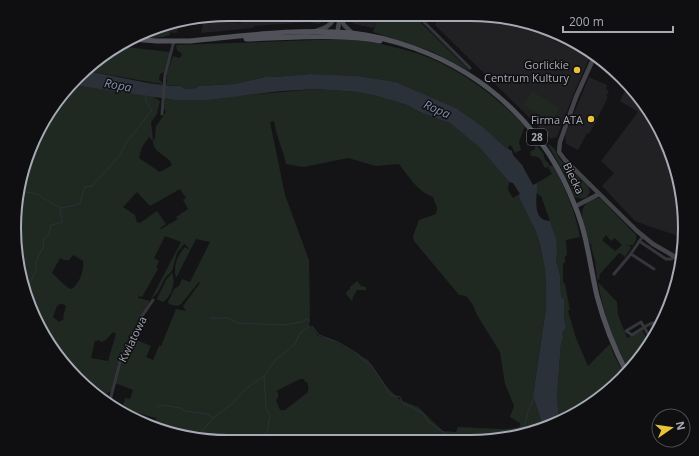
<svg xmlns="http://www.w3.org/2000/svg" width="699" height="456" viewBox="0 0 699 456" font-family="'Open Sans',sans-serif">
<rect width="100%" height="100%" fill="#141416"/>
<path fill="#212023" d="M243,14L328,15L325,20L319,24L308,22L254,26L253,28L201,33L204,18L212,17L230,22L241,23Z
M348,15H379L374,28L354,24L350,20Z
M439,15L499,16L509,19L590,57L574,93L557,137L551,139L435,25Z
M180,22L177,33L147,31L159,25Z
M589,77L607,85L606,89L609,91L606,96L608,97L594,125L589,134L587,133L586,135L578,150L566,144L565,135Z
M627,87L663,134L685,214L682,237L651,227L635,221L602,186L614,173L601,161L638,112L620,101Z"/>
<path fill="#202822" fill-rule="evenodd" d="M379,15H413L471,72L431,51L373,32Z
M147,31L169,32L170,35L163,37L151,38L137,36Z
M344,39C351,40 358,40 365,41C382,44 400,48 416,53C458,67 495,95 525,126L519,142L521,150L515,153L511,145L508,147L509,151L482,126L456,108L396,82L358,76L309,74L275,77H265L234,84L198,86L197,88L186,89L180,86L166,85L167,81V73L173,56L180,58L182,54L177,50L176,45Z
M117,46L170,52L164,72L160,74L159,80L162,82V84L87,71L109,50Z
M72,85L152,96L160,101L157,114L151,122L153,140L155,139L156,126L166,112L164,109L165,99L190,100L316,89L358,92L377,96L407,105L420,112L431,115L450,123L480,148L509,182L508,190L513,198L518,195L536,232L540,246L545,270L546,290V308L533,396L543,426L485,442L200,440L156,427V418L122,409L125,398L130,399L133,390L115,383L120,362L132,338L151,346L146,357L153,360L159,346H161L176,309L186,311L183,306L200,283L199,282L181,304L177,306L169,304L168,302L174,289L179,286L182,279L190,282L210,242L196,239L176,278C173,268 177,255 185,247L190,250L187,246L184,244L177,253L172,271L165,278L158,292L151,299L181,242L165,236L154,258L159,261L156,267L158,269L142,297L139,296L138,298L150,301L126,344L118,365L117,364V367L111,391L107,393L109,397L108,403L87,389L43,335L21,283L14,214L30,146L58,98ZM274,121C276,135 283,150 286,164L304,167L348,158L376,166L399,164C409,177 417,191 433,197L437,208L436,214L419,220L413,236L414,241L459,295L466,296L473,305L477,315L500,352L505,384L514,406L510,417L520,423L519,430L458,427L456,432L443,431L418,407L400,400L387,387L368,360L331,339L318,336L313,328L309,325L310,320L309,260L285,195L270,122ZM149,137L153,141C153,154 168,154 172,165L160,172L139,158L142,147ZM180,189L186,198L183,200L188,209L167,223L176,217L178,219L161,229L160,228L166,224L157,211L140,223L137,222L135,215L123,207L137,192L150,206ZM73,255L83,261C84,272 80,282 72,289L68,288L52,273L60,258L64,260H69ZM60,304H63L66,306L63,317L64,319L59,322L53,317L57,306ZM113,332L116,334L108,361L91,358L95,341L99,340L101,342L106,340ZM300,379H304L305,382H307L309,388L308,389V392L285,410H280L276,400L278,398V393L276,391Z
M532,91L560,108L551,122L523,105Z
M549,144L555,149C558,162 578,176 588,186L590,192L587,197L582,199L575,197L568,180L548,145Z
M536,145L543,153L545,160L549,164V166L553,165C566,189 575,211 580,237L566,240L567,255L565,256V262L563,264V282L565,284L570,310L568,311L576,338L588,366L610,344L614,355L625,375L565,420L559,422L557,396L561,343L563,338L562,333L566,328L561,297L560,275L556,261L557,253L555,235L541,196L536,193L537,183L552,174L548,167L545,168L542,163L543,162L538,157L531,156L530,152L535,149V147Z
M598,198L601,199L636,235V240L633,245H626L630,246L631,248L625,257L620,253L618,254L600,274L599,280L597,279L595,261L591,247L592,246L589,242C585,225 572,204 598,198ZM606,235L611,241L615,238L622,245L615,251L602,240Z
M172,273C176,282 172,296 163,302L157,299L166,280Z
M357,281L361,286L366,287V290H357L353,297L352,301L346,294L347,291L350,289V287Z
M598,282L617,302L618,315L627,338L642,330L648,341L630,371C614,344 603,313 598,282Z"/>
<path fill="#2b3139" d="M87,71L148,83L172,86H180L186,89L197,88L198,86L234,84L265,77H275L310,74L358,76L396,82L456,108L482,126L506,148L512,151L513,155L523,166V167L533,185L537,183C538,194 530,220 550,221L556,238L557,253L556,261L560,275L561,297L564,299V317L566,328L562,333L563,338L561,343L557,396L559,422L543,426L533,396L546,308V290L545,270L540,245L536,232L518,195L520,194L513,183L509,182L480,148L450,123L420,112L407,105L377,96L358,92L316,89L281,91L207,100H175L72,85Z"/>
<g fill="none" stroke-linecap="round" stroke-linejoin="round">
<path stroke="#2b3139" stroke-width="1" d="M21,185L26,192L37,194L60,208
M23,287L29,285L36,270V260L43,248L44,238L49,234L51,225L62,222L60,208L72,206L80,203L85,187L92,186L120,155L127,141L135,132L152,110L146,102V96
M210,318H229L237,323L284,325L302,322L307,319L309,321
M312,326L319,335L338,342L358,354L364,361L371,365L382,381L390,395L400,397L403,404C411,405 417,411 424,414L428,422C433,424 434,426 439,429C444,433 452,437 458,439L524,427L528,412L534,398
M157,407L163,405L180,408L185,411L207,414L212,417
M193,438L203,430L213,418L232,404L244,390L264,376L276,359L284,354L295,344L300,333L308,327
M261,440L267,432L270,416L266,408L264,376"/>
<path stroke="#35363b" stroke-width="3" d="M417,15L470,68
M162,114L165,75L174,41
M639,241L666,259H672L674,256
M631,254L654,269
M614,274L630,255L643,236
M671,301L675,287
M650,337L641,322L626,331L632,335C638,331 644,327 650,324L660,321
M109,404L120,362L142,316L153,300"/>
<path stroke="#43444a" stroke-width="4.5" d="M340,15L344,25L352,33
M544,29L583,47
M316,31C325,28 330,26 334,19
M337,35L340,16
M595,55L576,97L560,142L559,152L565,160L637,231L653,244L679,259
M576,206L599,194"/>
<path stroke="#515259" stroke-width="5" d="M132,39L157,41H192
M246,39C291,38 336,33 380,41
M189,41C243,36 298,28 352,33C373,35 394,41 414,48C489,75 547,131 575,206C587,234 590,266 597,296C604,323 614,348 627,373"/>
</g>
<g fill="#e8c33a" stroke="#0f0f11" stroke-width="1.5">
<circle cx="577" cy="70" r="4"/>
<circle cx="591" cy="119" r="4"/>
</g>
<g text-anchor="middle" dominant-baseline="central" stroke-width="3" stroke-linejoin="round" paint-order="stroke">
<rect fill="#0f0f11" stroke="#797b84" stroke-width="1" x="527" y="129" width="20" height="16" rx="3"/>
<g font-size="10" font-weight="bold" fill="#a7a9b5">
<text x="537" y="137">28</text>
</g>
<g font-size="11" fill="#a7a9b5" stroke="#0f0f11" text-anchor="end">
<text x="569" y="64">Gorlickie<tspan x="569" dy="13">Centrum Kultury</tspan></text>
<text x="583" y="119">Firma ATA</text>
</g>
<g font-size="11" fill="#a7a9b5" stroke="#0f0f11">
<text transform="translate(574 178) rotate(64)">Biecka</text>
<text transform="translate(132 339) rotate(-64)">Kwiatowa</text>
</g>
<g font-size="12" font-style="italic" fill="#7f92af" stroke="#0f0f11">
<text transform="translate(118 85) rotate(10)">Ropa</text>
<text transform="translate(437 109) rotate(24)">Ropa</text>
</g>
</g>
<path d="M0 0H699V456H0ZM228 21H471A207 207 0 0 1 678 228V228A207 207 0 0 1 471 435H228A207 207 0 0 1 21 228V228A207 207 0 0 1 228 21Z" fill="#0f0f11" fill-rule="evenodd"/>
<path fill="none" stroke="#a7a9b5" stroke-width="2" d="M228 21H471A207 207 0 0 1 678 228V228A207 207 0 0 1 471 435H228A207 207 0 0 1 21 228V228A207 207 0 0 1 228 21Z"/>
<g transform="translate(671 428) rotate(77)"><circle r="19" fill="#0f0f11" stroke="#4c4d53"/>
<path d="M0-3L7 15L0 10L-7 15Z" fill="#e8c33a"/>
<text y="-6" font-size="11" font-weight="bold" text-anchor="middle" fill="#a7a9b5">N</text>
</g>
<path d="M563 26v6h110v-6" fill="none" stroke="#a7a9b5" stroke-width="2"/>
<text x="569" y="26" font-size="12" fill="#a7a9b5" stroke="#0f0f11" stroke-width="3" paint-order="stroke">200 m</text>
</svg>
